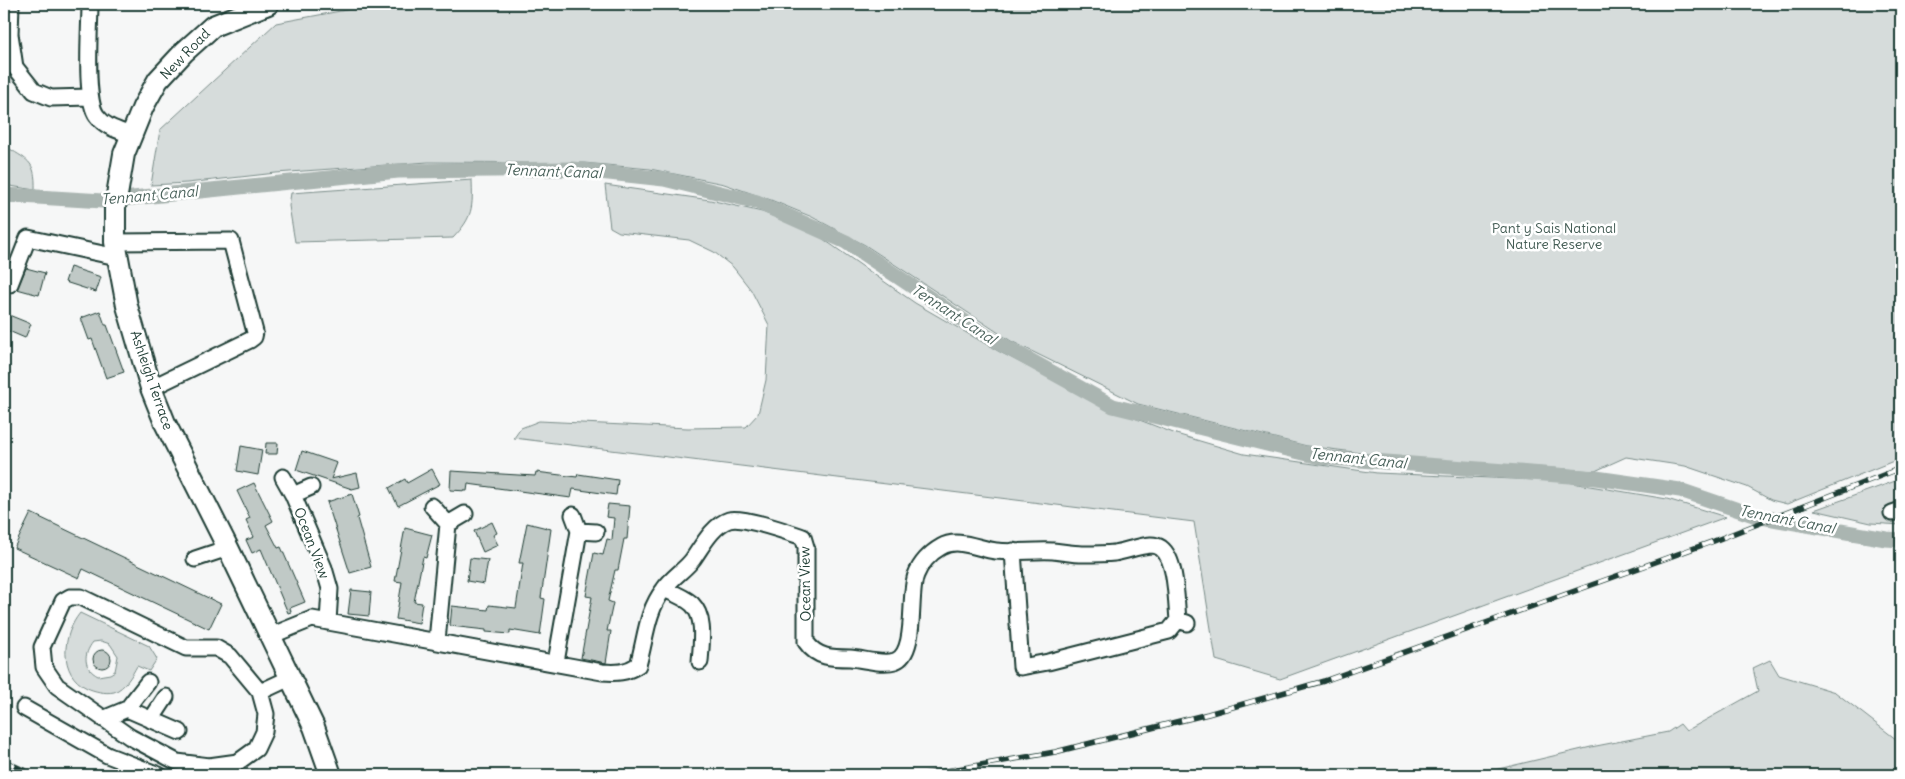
<svg xmlns="http://www.w3.org/2000/svg" width="1905" height="779" viewBox="0 0 1905 779" font-family="Delius,sans-serif">
<rect width="100%" height="100%" fill="#f6f7f7"/>
<filter id="ink" filterUnits="userSpaceOnUse"><feTurbulence type="fractalNoise" baseFrequency=".02" numOctaves="2"/><feDisplacementMap in="SourceGraphic" scale="10" xChannelSelector="R" yChannelSelector="G"/><feConvolveMatrix kernelMatrix="1 2 1 2 8 2 1 2 1" color-interpolation-filters="sRGB"/></filter>
<g filter="url(#ink)">
<path fill="#d6dcdb" stroke="#7a8c88" fill-rule="evenodd" d="M378,4H1901V458L1787,504L1771,500L1747,487L1685,466L1626,457L1595,471L1400,458L1307,446L1138,404L1011,341L865,245L812,217L771,200L724,184L650,169L584,163L428,162L276,173L187,183L151,185L160,130L276,23Z
M4,51H9L18,78L4,89Z
M4,145C27,161 36,159 35,190L4,185Z
M472,180C473,208 473,217 453,238L295,242L289,206L291,193Z
M605,185L710,200L762,212L813,232L915,303L998,351L1103,406L1176,434L1244,454L1377,473L1560,481L1667,499L1726,517L1280,679L1216,660L1194,522L514,438L521,428L539,421L688,428L746,427L758,414L766,380L769,325L751,290L733,267L714,252L689,240L619,232L610,227Z
M1901,479V525L1871,523L1814,510Z
M80,613L149,646L157,659L149,671L137,666C132,675 125,688 114,692C105,694 94,691 87,688C58,674 62,635 80,613ZM101,641L110,644L118,656L115,671L110,674L98,676C83,668 83,655 93,642Z
M1770,660L1779,675L1835,692L1901,743V775H1473L1591,747L1668,732L1680,724L1686,731L1758,691L1753,668Z"/>
<g fill="none" stroke-linecap="round" stroke-linejoin="round">
<path stroke="#aab5b1" stroke-width="15" d="M4,195L103,201L398,171L572,169L664,179L757,202L846,242L988,337L1113,406L1320,457L1596,478L1680,490L1756,516L1886,539L1901,540"/>
</g>
<path fill="#c0c9c6" stroke="#1f3d34" d="M70,267L101,277L96,292L65,282Z
M26,268L45,273L39,295L17,289Z
M100,311L105,325H107L124,372L106,378L92,339L89,340L81,318Z
M4,313L31,324L25,338L4,329Z
M266,443H278L277,454H265Z
M241,446L262,450L258,475L237,471Z
M302,451L337,463L331,479L357,473L360,487L352,489L296,470Z
M432,469L440,484L398,506L389,488L405,479L407,483Z
M451,471L535,476L536,472L577,477L578,474L618,480L616,495L573,489L571,498L468,484L467,491L450,490Z
M254,483L273,521L266,525L278,548L281,547L305,602L290,608L291,612L288,613L261,549L252,553L246,540L254,537L246,520L250,518L237,491Z
M352,494L359,517L357,518L371,567L350,573L327,502Z
M608,504L630,506L627,539H624L618,570H615L608,601L613,603L607,631H611L606,663L581,658L592,597L586,596L594,553L603,555L607,539L612,540L614,518L606,517Z
M31,513L221,604L209,629L83,569L79,578L14,548Z
M492,522L497,533L493,535L498,545L483,552L474,531Z
M527,523L551,529L541,598L545,599L540,635L510,630V634L486,632V630L450,626L452,606L488,610L489,605L516,608L523,563H519Z
M405,528L432,535L426,558L423,557L414,602L422,603L419,623L396,619L402,582L395,581Z
M470,558L488,560L484,584L467,581Z
M351,590L371,592L369,616L348,614Z
M93 659a9 9 0 1 1 18 0a9 9 0 1 1-18 0Z"/>
<g fill="none" stroke-linecap="round" stroke-linejoin="round">
<g stroke="#1f3d34" stroke-width="19">
<path id="minor" d="M11,4L10,34L15,67L34,91L51,98L90,97
M90,4C90,27 84,100 97,116C105,127 118,130 131,135
M115,242L231,241L255,332L254,337L250,340L151,388
M10,284L28,238L117,257
M283,477L293,495L324,568L330,589L328,622
M293,495L311,487
M432,506L448,524L437,641
M1892,513L1901,510
M448,524L465,514
M579,531L596,532
M1013,551L1021,667L1048,662L1169,631L1178,620L1187,623
M195,559L228,548
M664,589C673,593 684,597 692,604C706,618 701,644 700,662
M70,597H81L186,648H216L230,656L260,692L266,714L264,732L256,749L238,762L209,766L177,762L130,737L57,686L44,667L42,647L63,601Z
M270,636L312,619L602,672C617,673 626,673 638,665C646,638 646,612 664,589C672,577 685,570 693,559C702,546 713,525 729,520C742,516 788,532 803,537L806,547V642C817,658 832,658 850,658C864,659 882,665 895,661C918,653 908,594 916,575C920,564 930,553 941,547C958,537 978,549 996,551C1015,553 1034,550 1053,551C1063,552 1073,554 1083,554C1093,554 1104,554 1114,553C1126,551 1138,546 1151,545C1154,545 1158,546 1161,548C1177,560 1176,602 1178,620
M556,662L579,531L573,515
M260,692L290,678
M24,708L107,755L159,775
M127,709L180,732
M103,719L127,709L148,682
M151,720L166,697"/>
</g>
<g stroke="#1f3d34" stroke-width="24">
<path id="major" d="M268,4L213,26L184,52L158,80L143,107L124,154L115,207V242L127,306L151,388L165,423L228,548L314,727L331,775"/>
</g>
<use href="#minor" stroke="#fff" stroke-width="15"/>
<use href="#major" stroke="#fff" stroke-width="20"/>
<g stroke="#1f3d34" stroke-width="5.5">
<path id="rail" d="M4,761L34,775
M923,775L1055,752L1208,714L1324,681L1714,541L1901,468"/>
</g>
<use href="#rail" stroke="#fff" stroke-width="4" stroke-dasharray="11" stroke-linecap="butt"/>
</g>
</g>
<g text-anchor="middle" dominant-baseline="central" stroke-width="5" stroke-linejoin="round" paint-order="stroke">
<g font-size="14" fill="#1f3d34" stroke="#fff">
<text transform="translate(185 54) rotate(-46)">New Road</text>
<text transform="translate(152 380) rotate(71)">Ashleigh Terrace</text>
<text transform="translate(312 543) rotate(69)">Ocean View</text>
<text transform="translate(805 584) rotate(-91)">Ocean View</text>
</g>
<g font-size="14" fill="#445d55" stroke="#fff">
<text x="1554" y="228">Pant y Sais National<tspan x="1554" dy="16">Nature Reserve</tspan></text>
</g>
<g font-size="15" font-style="italic" fill="#49615a" stroke="#fff">
<text transform="translate(553 171) rotate(2)">Tennant Canal</text>
<text transform="translate(149 195) rotate(-5)">Tennant Canal</text>
<text transform="translate(954 314) rotate(33)">Tennant Canal</text>
<text transform="translate(1358 458) rotate(6)">Tennant Canal</text>
<text transform="translate(1787 519) rotate(11)">Tennant Canal</text>
</g>
</g>
<rect width="1905" height="779" fill="none" stroke="#fff" stroke-width="20"/>
<rect x="10" y="10" width="1885" height="759" fill="none" stroke="#1f3d34" stroke-width="2" filter="url(#ink)"/>
</svg>
